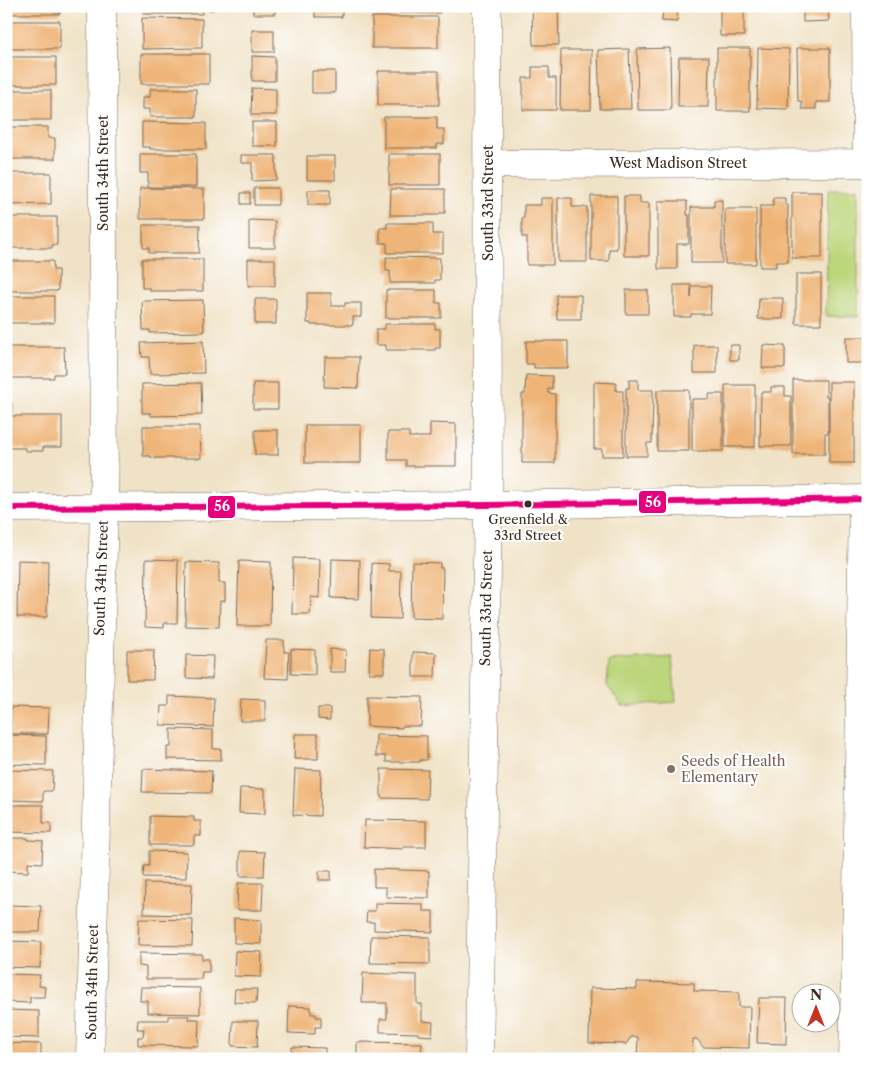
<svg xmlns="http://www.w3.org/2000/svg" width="874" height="1065" viewBox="0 0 874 1065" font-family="'Libre Caslon Text',serif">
<rect width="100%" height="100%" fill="#fff"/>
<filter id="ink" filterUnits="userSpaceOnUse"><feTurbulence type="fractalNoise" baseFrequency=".02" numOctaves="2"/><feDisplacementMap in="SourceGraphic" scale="10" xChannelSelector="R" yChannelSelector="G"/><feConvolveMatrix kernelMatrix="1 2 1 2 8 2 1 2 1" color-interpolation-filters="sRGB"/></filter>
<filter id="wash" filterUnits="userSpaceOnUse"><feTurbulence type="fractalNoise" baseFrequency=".0096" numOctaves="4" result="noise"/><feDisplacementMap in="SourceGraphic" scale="20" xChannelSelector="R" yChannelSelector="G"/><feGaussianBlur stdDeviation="1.12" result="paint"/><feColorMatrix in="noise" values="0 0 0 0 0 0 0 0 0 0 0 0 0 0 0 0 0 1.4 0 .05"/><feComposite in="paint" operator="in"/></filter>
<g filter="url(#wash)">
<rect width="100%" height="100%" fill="#f0e2c6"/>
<path fill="#bcd67b" stroke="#7c804c" d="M828,189H858V317L826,316Z
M672,657L676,702L622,706L607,685L609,661Z"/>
<g id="blocks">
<path fill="#efb578" d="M6,6H60V14H6Z
M143,6H214V10H202V14H143Z
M253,6H275V14H253Z
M315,6H342V17H315Z
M399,6H440V13H399Z
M532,6H558L559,45H533Z
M663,6H678L677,22L662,21Z
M720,6H744V36H720Z
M803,6H828L829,21L803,22Z
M372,17H438V48H372Z
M142,18L202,19V48L142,49Z
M6,21H60V49H6Z
M252,30H274V52H252Z
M670,48L671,110H638L637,49Z
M717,48H750V111H717Z
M758,48L789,49L788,109L757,108Z
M797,48H830V102H816V109H802V101H798Z
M629,49L631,109H600L598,50Z
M561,50H592L591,110H560Z
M141,54H209V84H141Z
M252,56L275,57V81H252Z
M6,57H56V85H6Z
M679,57H709L708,107H678Z
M532,67H549V78H556V110H523V78H532Z
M312,71H335V93H312Z
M378,71H439V105H378Z
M252,88L276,89V115H251Z
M150,89H196V117H150V109H143V97H150Z
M6,90H51V120H6Z
M384,117H437V129H444V144H437V148H384Z
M142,122L206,123V149H150V147H142Z
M252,122H277V146H252Z
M6,127H48V138H55V159H6Z
M140,154H196V187H148V173H140Z
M389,154H440V185H389Z
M241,155H276V180L252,181V163H241Z
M307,156H335V180H307Z
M6,173H51V204L6,205Z
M140,188L204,189V219H140Z
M254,188H278V205H254Z
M391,189H445V213H439V215H390Z
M308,190H330V205H308Z
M792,192H822V258H792Z
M241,193H250V204H241Z
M591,196H617V249H609V261H591Z
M624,196H640V203H649V256H624Z
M541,198H553V265H527V237H522V218H524V205H541Z
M558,198H572V207H587V262H558Z
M773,198H785V205H788V262H776V267H760V206H773Z
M714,200H722V263H691V207H714Z
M658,201H687V215H689V244H677V269H658Z
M725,209H756V264H725Z
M6,217H57V245H52V248H6Z
M249,220L275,221V248H249Z
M387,223H433V234H443V253H387V243H380V228H387Z
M143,225H200L199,253H149V248H143Z
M386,257L440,258V280H435V283H390V271H386Z
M142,259H203V291H150V288H142Z
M248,259H275V286H248Z
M7,261H53V270H58V291H7Z
M796,274H821V324H796Z
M674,285H691V298L692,286H711L710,314H691V317H674Z
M386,290H436V303H441V318H386Z
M626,290H648V314H626Z
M307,293H331V306H345V303H361V317H353V325H311V323H307Z
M556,295H581V319H557Z
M6,296H54V323H6Z
M759,298H783V319H758Z
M255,299H276V324H255Z
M203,300L204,332L150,333V330H143L142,301Z
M385,324H435V329H440V348H435V350H386V345H376V329H385Z
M846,337H868V363H846Z
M203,341L204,373L150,374L149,357H142L141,343Z
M526,341H568V368H534V364H526Z
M694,345H717V373H694Z
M730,345H739V360H730Z
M763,345L785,346V368H762Z
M6,347H64L65,374H54V378H6Z
M325,357H359L358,388L324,387Z
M526,375L552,376V389H548V393L555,394V463H522V394H525Z
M629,380H638V390H653L652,443H647V456H626V388H629Z
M793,380H826V397H828V433H825V454H793Z
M594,382L616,383V391H623V456H602V449H594Z
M829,382H854V463H829Z
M201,383L202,415L151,416V413H142V384Z
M253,383H278V409H253Z
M725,385H755V447H725Z
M771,387H785V396H791V446H760L761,392H771Z
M657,390H689V451H657Z
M709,394H723V451H692V399H709Z
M6,403H12V413H6Z
M6,416H62V447H43V451H25V448H6Z
M430,423L456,424V466H406V460H388V432H409V437H430Z
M305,425H361V463H305Z
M143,426H200L201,458H151V456H143Z
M255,430H278V455H255Z
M293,558L320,559L319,598L311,597L310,614H292Z
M146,559L178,560L177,623H164V628L145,627Z
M332,559L360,560L359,599L331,598Z
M18,560L48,561L47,617H17Z
M239,561L271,562L270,626H237Z
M186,562L219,563V583H225V601H220L219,627L185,626Z
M412,562L440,563V568H443L442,619L411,618Z
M372,563L389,564V571H401L400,619L371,618Z
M6,580H9V597H6Z
M266,640H284V652H289L288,679L264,678Z
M370,648L384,649V673H369Z
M291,649L315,650V675L291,674Z
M330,649L346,650L345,672H330Z
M127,650H154L153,680H127Z
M6,652H12L11,676H6Z
M413,652L436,653L435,677H413Z
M186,655L213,656L212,679L186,678Z
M169,696L214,698L213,727L160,725L161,706H169Z
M367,696L422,697L421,726H402V728L367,726Z
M241,699L265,700V721H240Z
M11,707L49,708L48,734H11Z
M318,708H330V720L318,719Z
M171,729L213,730V749H221V760L167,759V747H171Z
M295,734H318V759H294Z
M6,735L46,736V765L6,764Z
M376,735L427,736V760H420V762H386V756H376Z
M143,769L212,771L211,793L142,792Z
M295,769L321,770L320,816L293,815Z
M381,769L428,770L427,799L381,798Z
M6,770L53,771L52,791H43V801L6,800Z
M240,788L265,789V814L239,813Z
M6,805H43V823H51V833L6,832Z
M150,816L194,817V821H201V836H194V845H150Z
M365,820L426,821V847H403V849L364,847Z
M6,838H28V840L43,841L42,863L28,862V872L6,871Z
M149,851L187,852L186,878L143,877L144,866H149Z
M240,851L265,852L264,876H240Z
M374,869L429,871V898L386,897V887H374Z
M319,871H331V880H319Z
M145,883L192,884L191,915L144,914Z
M238,883H263L262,910H237Z
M375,903L423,904V911H433V932L374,930V922H366L367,911H375Z
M6,905L41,906L40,932H6Z
M234,918L261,920V944L234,943Z
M139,919L193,920L192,946L138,945Z
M371,936L430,937V964L370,963Z
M6,941L41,942L40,968L6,967Z
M235,951L262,952L261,977L234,976Z
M139,953L202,954V959H209V972H202L201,979H146V967L139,966Z
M363,973L417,975V1004H422V1021L433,1022L432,1036L418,1035V1033L380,1032V1019H387V1003H362Z
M6,974L40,975L39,986L45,987L44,997H30V1003L6,1002Z
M637,982L694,983V991L739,992V1007H750L749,1048L703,1047L697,1039H693L692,1059H637L638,1037H631L626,1044L589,1043L590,988L637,989Z
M141,987L200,988V1014L148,1013V1001H140Z
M235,989H257L256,1003L234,1002Z
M759,998H787L786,1044L757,1043Z
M289,1006L311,1007V1014H316V1017H321V1027H315V1034L288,1033Z
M6,1010L39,1011V1038L6,1037Z
M168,1016H189L188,1019H199L198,1046L138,1045V1037H143L144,1029H137L138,1020H168Z
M233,1021H258L257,1047L232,1046Z
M357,1042L422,1043L421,1059H357Z
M6,1043L41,1044V1059H6Z
M292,1047L325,1048V1059H292Z"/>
</g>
</g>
<g filter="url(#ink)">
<use href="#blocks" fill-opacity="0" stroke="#7a6a59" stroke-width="1"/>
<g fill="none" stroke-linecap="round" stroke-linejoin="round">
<g stroke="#7a6a59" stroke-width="29">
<path id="street" d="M866,6L867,163
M489,164L868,163
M90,1059L104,507L102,6
M479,1059L488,505L487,6
M853,1059L857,899L863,499"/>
</g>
<g stroke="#7a6a59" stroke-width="29">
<path id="secondary" d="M6,508L488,505L868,499"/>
</g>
<use href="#street" stroke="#fff" stroke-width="28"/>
<use href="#secondary" stroke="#fff" stroke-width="28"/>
<g stroke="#fff" stroke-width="10">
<path id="bus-1" d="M6,508L488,505L868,499"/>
</g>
<use href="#bus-1" stroke="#e5007d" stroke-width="6"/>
</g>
</g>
<circle fill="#3b2a1e" stroke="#fff" stroke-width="2" cx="528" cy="504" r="4.5"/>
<circle fill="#8d6e63" stroke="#fff" stroke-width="2" cx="671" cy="769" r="5"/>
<g text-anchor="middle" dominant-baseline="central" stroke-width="4" stroke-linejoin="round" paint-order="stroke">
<g font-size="13" fill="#3b2a1e" stroke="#fff">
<text x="528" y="519">Greenfield &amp;<tspan x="528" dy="16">33rd Street</tspan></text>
</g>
<g font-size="14" fill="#3b2a1e" stroke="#fff">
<text x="678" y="163">West Madison Street</text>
<text transform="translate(103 173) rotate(-90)">South 34th Street</text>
<text transform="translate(488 203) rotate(-90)">South 33rd Street</text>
<text transform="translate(101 578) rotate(-88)">South 34th Street</text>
<text transform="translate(486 608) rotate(-89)">South 33rd Street</text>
<text transform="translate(92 982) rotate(-89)">South 34th Street</text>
</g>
<g font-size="14" fill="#785e54" stroke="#fff" text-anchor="start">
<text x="681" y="761">Seeds of Health<tspan x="681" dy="16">Elementary</tspan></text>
</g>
</g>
<g stroke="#fff" stroke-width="2">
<rect x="638" y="490" width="29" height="24" rx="5" fill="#e5007d"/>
<rect x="207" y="495" width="29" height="24" rx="5" fill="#e5007d"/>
</g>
<g font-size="14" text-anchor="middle" font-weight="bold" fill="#fff">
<text x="653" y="507">56</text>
<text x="222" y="511">56</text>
</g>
<rect width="874" height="1065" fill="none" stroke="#fff" stroke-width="25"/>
<g transform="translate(816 1008)"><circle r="24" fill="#ffffff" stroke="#b1aaa5"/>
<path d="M0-4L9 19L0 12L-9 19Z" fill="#c8321e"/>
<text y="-8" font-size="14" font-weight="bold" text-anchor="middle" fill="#3b2a1e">N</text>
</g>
</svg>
